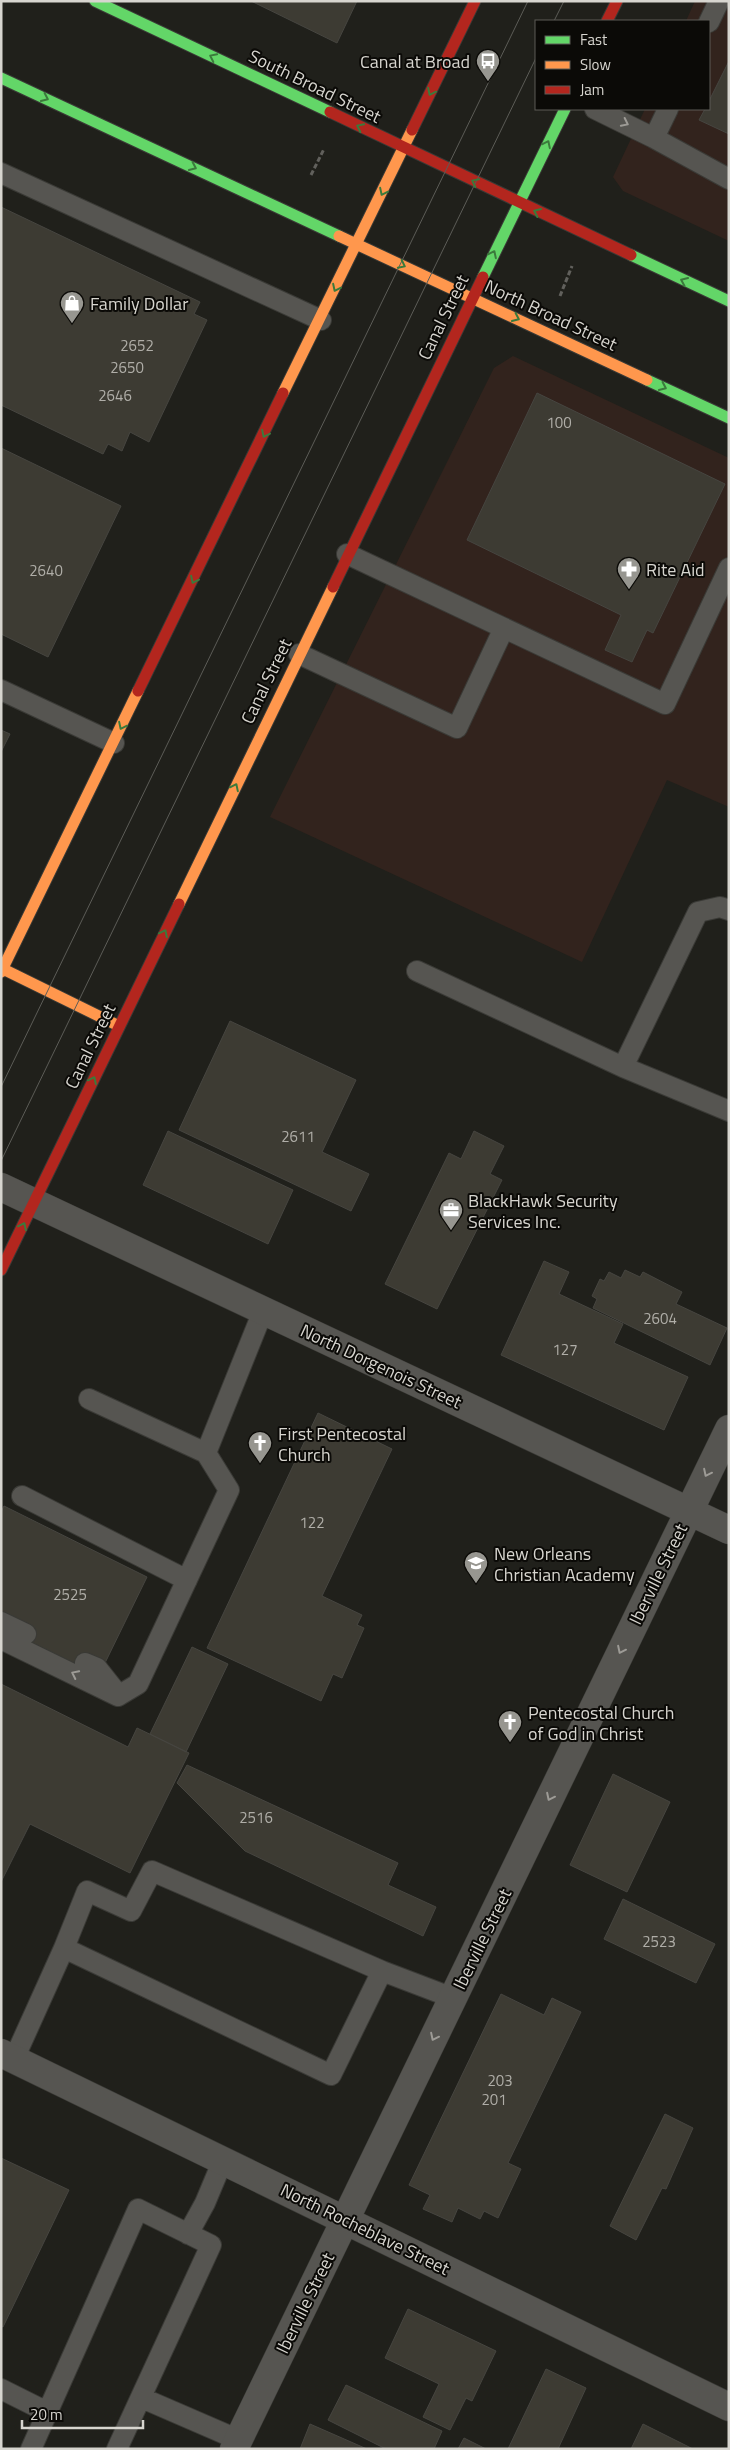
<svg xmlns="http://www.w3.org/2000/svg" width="730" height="2450" viewBox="0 0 730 2450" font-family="'Titillium Web',sans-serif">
<rect width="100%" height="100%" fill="#20201b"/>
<path fill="#32231d" d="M695,1H729V241L623,191L613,177L645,109H709V21H686Z
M513,356L729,458V807L667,780L582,962L270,817L494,368Z"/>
<path fill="#3d3b33" stroke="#464540" d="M251,1H357L337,43Z
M729,61V134L699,120L705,109H709V101Z
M1,207L200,302L194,314L207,320L149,442L130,432L122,451L108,444L103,454L1,405Z
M537,393L725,484L653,633L647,630L632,662L605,650L621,615L467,540Z
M1,448L121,506L48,657L1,634Z
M1,730L10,734L1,752Z
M230,1021L356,1080L322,1152L369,1174L351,1211L179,1130Z
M168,1131L293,1190L268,1244L143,1185Z
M474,1131L504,1146L490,1174L502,1180L437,1309L385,1284L449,1153L461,1159Z
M544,1261L569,1272L559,1294L623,1324L614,1343L688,1377L664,1430L501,1355Z
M625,1270L640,1277L643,1272L682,1292L676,1304L727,1328L710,1365L593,1308L597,1299L592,1296L600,1279L604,1281L609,1272L621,1278Z
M318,1413L392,1449L322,1596L362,1615L357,1625L364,1628L342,1678L333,1674L321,1701L207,1648Z
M4,1506L147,1577L104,1665L81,1671L22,1641L29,1626L1,1612V1512Z
M192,1647L228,1664L186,1752L150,1734Z
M1,1684L128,1747L137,1728L189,1753L130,1873L30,1824L1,1882Z
M187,1765L398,1863L388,1885L436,1907L423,1936L245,1851L177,1783Z
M613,1774L670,1802L627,1892L570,1865Z
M623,1899L715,1944L696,1983L604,1939Z
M501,1994L544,2015L552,1998L581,2012L508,2163L521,2169L498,2218L484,2211L480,2219L458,2208L452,2222L423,2209L430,2195L409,2185Z
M665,2114L693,2128L666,2189L662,2188L636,2240L610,2226Z
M1,2158L69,2190L3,2327L1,2326Z
M408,2309L496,2351L472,2401L466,2398L450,2430L423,2417L439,2384L385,2358Z
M546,2369L586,2388L558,2449H508Z
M346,2385L442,2431L434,2449H386L328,2420Z
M310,2424L367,2449H300Z
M643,2424L693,2449H631Z
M464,2438L486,2449H458Z"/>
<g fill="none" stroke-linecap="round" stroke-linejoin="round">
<g stroke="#3a3a36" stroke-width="22">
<path id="lane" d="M709,22L719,1
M595,109L654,138L729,179
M654,138L668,109
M1,173L321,320
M347,554L665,704L729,568
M299,654L457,728L504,628
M1,690L114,743
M417,971L623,1067L729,1111
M623,1067L698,912L720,907L729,910
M89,1399L206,1453L263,1311
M22,1496L187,1580
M1,1622L26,1634
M1,1639L118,1696
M85,1663L97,1668L116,1692
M118,1696L138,1684L229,1490L206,1453
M64,1948L87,1891L131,1911L152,1871L382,1971
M14,2059L64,1948L331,2075L382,1971L453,1998
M188,2234L205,2203L223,2160
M1,2389L47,2412
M142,2398L239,2440
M31,2449L138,2209L211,2245L117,2449"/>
</g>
<g stroke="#3a3a36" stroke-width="29">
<path id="street" d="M1,1187L729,1530
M1,2053L729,2407
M234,2449L729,1429"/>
</g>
<g stroke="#3a3a36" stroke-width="13">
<path id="fast" d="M95,1L330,112
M1,78L339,236
M631,255L729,301
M483,277L565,109
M647,380L729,418"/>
</g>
<g stroke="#3a3a36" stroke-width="13">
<path id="slow" d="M339,236L647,380
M283,393L412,130
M179,904L333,587
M3,969L119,1026
M1,972L138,691"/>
</g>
<g stroke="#3a3a36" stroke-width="13">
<path id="jam" d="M607,21L617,1
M330,112L631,255
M412,130L475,1
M333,587L483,277
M138,691L283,393
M1,1270L179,904"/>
</g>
<path stroke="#61605c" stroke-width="3" stroke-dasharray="5 2.5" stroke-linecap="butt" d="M311,175L324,149
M560,296L572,266"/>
<use href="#lane" stroke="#565551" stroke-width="20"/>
<use href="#street" stroke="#565551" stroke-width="28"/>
<use href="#fast" stroke="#63d668" stroke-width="11"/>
<use href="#slow" stroke="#ff974d" stroke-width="11"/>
<use href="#jam" stroke="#b3261e" stroke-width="11"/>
<path stroke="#5c5c57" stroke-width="1" d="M554,21L564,1
M1,1087L528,1
M1,1161L536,58"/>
</g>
<defs><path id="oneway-chevron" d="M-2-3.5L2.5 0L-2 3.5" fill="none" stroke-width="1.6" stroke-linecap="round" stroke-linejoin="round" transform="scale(1.25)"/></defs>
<g stroke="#3b7a3c">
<use href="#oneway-chevron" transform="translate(213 57) rotate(-154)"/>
<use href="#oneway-chevron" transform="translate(431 92) rotate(116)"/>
<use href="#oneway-chevron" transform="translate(45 98) rotate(25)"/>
<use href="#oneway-chevron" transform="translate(360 127) rotate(-154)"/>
<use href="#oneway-chevron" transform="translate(547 144) rotate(-64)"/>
<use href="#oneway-chevron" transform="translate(193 167) rotate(25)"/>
<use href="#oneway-chevron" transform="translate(475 182) rotate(-154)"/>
<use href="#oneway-chevron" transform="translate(383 192) rotate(116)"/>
<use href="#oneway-chevron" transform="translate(537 212) rotate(-155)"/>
<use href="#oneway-chevron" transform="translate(493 254) rotate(-64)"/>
<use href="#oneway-chevron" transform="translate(402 265) rotate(26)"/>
<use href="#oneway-chevron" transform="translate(684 281) rotate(-156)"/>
<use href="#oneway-chevron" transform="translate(336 288) rotate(116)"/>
<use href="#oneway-chevron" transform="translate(516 318) rotate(25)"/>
<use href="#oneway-chevron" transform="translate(663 387) rotate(25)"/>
<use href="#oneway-chevron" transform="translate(265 434) rotate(116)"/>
<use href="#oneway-chevron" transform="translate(194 580) rotate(116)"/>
<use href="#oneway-chevron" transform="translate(122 726) rotate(116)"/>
<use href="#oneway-chevron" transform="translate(235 787) rotate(-64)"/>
<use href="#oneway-chevron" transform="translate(164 933) rotate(-64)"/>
<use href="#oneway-chevron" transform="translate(93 1080) rotate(-64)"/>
<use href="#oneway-chevron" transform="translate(23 1226) rotate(-64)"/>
</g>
<g stroke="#9d9b96">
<use href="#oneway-chevron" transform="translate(625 123) rotate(26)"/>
<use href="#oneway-chevron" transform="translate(707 1473) rotate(116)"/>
<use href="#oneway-chevron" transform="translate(621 1650) rotate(116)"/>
<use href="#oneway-chevron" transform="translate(75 1674) rotate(-154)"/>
<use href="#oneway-chevron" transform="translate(550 1797) rotate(116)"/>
<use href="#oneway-chevron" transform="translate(434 2037) rotate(116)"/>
</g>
<defs>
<g id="bus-pin" transform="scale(1.25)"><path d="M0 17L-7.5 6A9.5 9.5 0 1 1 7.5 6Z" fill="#979690" stroke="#0b0a07"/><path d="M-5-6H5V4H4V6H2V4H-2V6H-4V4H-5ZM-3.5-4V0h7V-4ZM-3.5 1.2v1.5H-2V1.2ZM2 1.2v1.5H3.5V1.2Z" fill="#fff"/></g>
<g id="shop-pin" transform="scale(1.25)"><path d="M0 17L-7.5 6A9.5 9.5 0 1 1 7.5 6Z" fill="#979690" stroke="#0b0a07"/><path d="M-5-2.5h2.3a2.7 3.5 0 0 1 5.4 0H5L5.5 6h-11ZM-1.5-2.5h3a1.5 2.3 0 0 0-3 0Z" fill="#fff"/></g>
<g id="pharmacy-pin" transform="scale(1.25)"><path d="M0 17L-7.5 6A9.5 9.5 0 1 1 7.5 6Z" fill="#979690" stroke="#0b0a07"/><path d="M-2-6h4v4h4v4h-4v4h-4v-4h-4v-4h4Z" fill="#fff"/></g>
<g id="office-pin" transform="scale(1.25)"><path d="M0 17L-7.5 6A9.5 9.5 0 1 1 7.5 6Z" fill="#979690" stroke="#0b0a07"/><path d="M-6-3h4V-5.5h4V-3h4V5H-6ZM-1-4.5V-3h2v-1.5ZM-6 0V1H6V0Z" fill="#fff"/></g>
<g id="church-pin" transform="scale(1.25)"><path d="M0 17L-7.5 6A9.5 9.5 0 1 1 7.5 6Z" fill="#979690" stroke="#0b0a07"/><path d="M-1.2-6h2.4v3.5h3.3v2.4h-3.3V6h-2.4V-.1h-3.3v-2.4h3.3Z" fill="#fff"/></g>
<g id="school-pin" transform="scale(1.25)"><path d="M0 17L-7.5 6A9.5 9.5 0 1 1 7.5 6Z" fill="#979690" stroke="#0b0a07"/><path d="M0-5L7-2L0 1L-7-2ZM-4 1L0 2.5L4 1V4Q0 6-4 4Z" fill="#fff"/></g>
</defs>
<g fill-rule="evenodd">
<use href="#bus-pin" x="488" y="61"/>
<use href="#shop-pin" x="72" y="303"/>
<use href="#pharmacy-pin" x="629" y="569"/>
<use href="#office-pin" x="451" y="1210"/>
<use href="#church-pin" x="260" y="1443"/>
<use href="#school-pin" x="476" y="1563"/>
<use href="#church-pin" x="510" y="1722"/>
</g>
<g text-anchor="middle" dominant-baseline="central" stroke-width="4" stroke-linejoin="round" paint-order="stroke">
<g font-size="15" fill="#b0aea8">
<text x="137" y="345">2652</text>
<text x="127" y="367">2650</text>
<text x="115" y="395">2646</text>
<text x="559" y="422">100</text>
<text x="46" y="570">2640</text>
<text x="298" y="1136">2611</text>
<text x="660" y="1318">2604</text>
<text x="565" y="1349">127</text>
<text x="312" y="1522">122</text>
<text x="70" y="1594">2525</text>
<text x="256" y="1817">2516</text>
<text x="659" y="1941">2523</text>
<text x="500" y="2080">203</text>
<text x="494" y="2099">201</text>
</g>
<g font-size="18" fill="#d7d5cf" stroke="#0b0a07" text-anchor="start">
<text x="470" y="61" text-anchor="end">Canal at Broad</text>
<text x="90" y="303">Family Dollar</text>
<text x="646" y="569">Rite Aid</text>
<text x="468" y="1200">BlackHawk Security<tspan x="468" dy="21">Services Inc.</tspan></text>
<text x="278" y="1433">First Pentecostal<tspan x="278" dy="21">Church</tspan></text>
<text x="494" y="1553">New Orleans<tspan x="494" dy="21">Christian Academy</tspan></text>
<text x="528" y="1712">Pentecostal Church<tspan x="528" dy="21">of God in Christ</tspan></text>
</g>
<g font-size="18" fill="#d7d5cf" stroke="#0b0a07">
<text transform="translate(315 86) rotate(26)">South Broad Street</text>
<text transform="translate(551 315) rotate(25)">North Broad Street</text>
<text transform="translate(443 317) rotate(-64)">Canal Street</text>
<text transform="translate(266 681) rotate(-64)">Canal Street</text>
<text transform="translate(90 1046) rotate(-64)">Canal Street</text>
<text transform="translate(381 1366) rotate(25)">North Dorgenois Street</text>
<text transform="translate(658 1574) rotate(-64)">Iberville Street</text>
<text transform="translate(482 1939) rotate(-64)">Iberville Street</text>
<text transform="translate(365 2229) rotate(26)">North Rocheblave Street</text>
<text transform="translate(305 2303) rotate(-64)">Iberville Street</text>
</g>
</g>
<rect width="730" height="2450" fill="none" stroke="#d7d5cf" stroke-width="5"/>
<rect x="535" y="20" width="175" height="90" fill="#0b0a07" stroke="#5d5b57"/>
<rect x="545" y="36" width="25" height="8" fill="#63d668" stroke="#5d5b57"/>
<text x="580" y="45" font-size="15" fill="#d7d5cf">Fast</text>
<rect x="545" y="61" width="25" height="8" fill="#ff974d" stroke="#5d5b57"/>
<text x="580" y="70" font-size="15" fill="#d7d5cf">Slow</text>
<rect x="545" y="86" width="25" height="8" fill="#b3261e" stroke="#5d5b57"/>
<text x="580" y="95" font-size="15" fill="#d7d5cf">Jam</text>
<path d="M22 2420v8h121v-8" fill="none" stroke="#d7d5cf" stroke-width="2.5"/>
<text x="30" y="2420" font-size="15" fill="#d7d5cf" stroke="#0b0a07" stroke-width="4" paint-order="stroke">20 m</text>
</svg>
